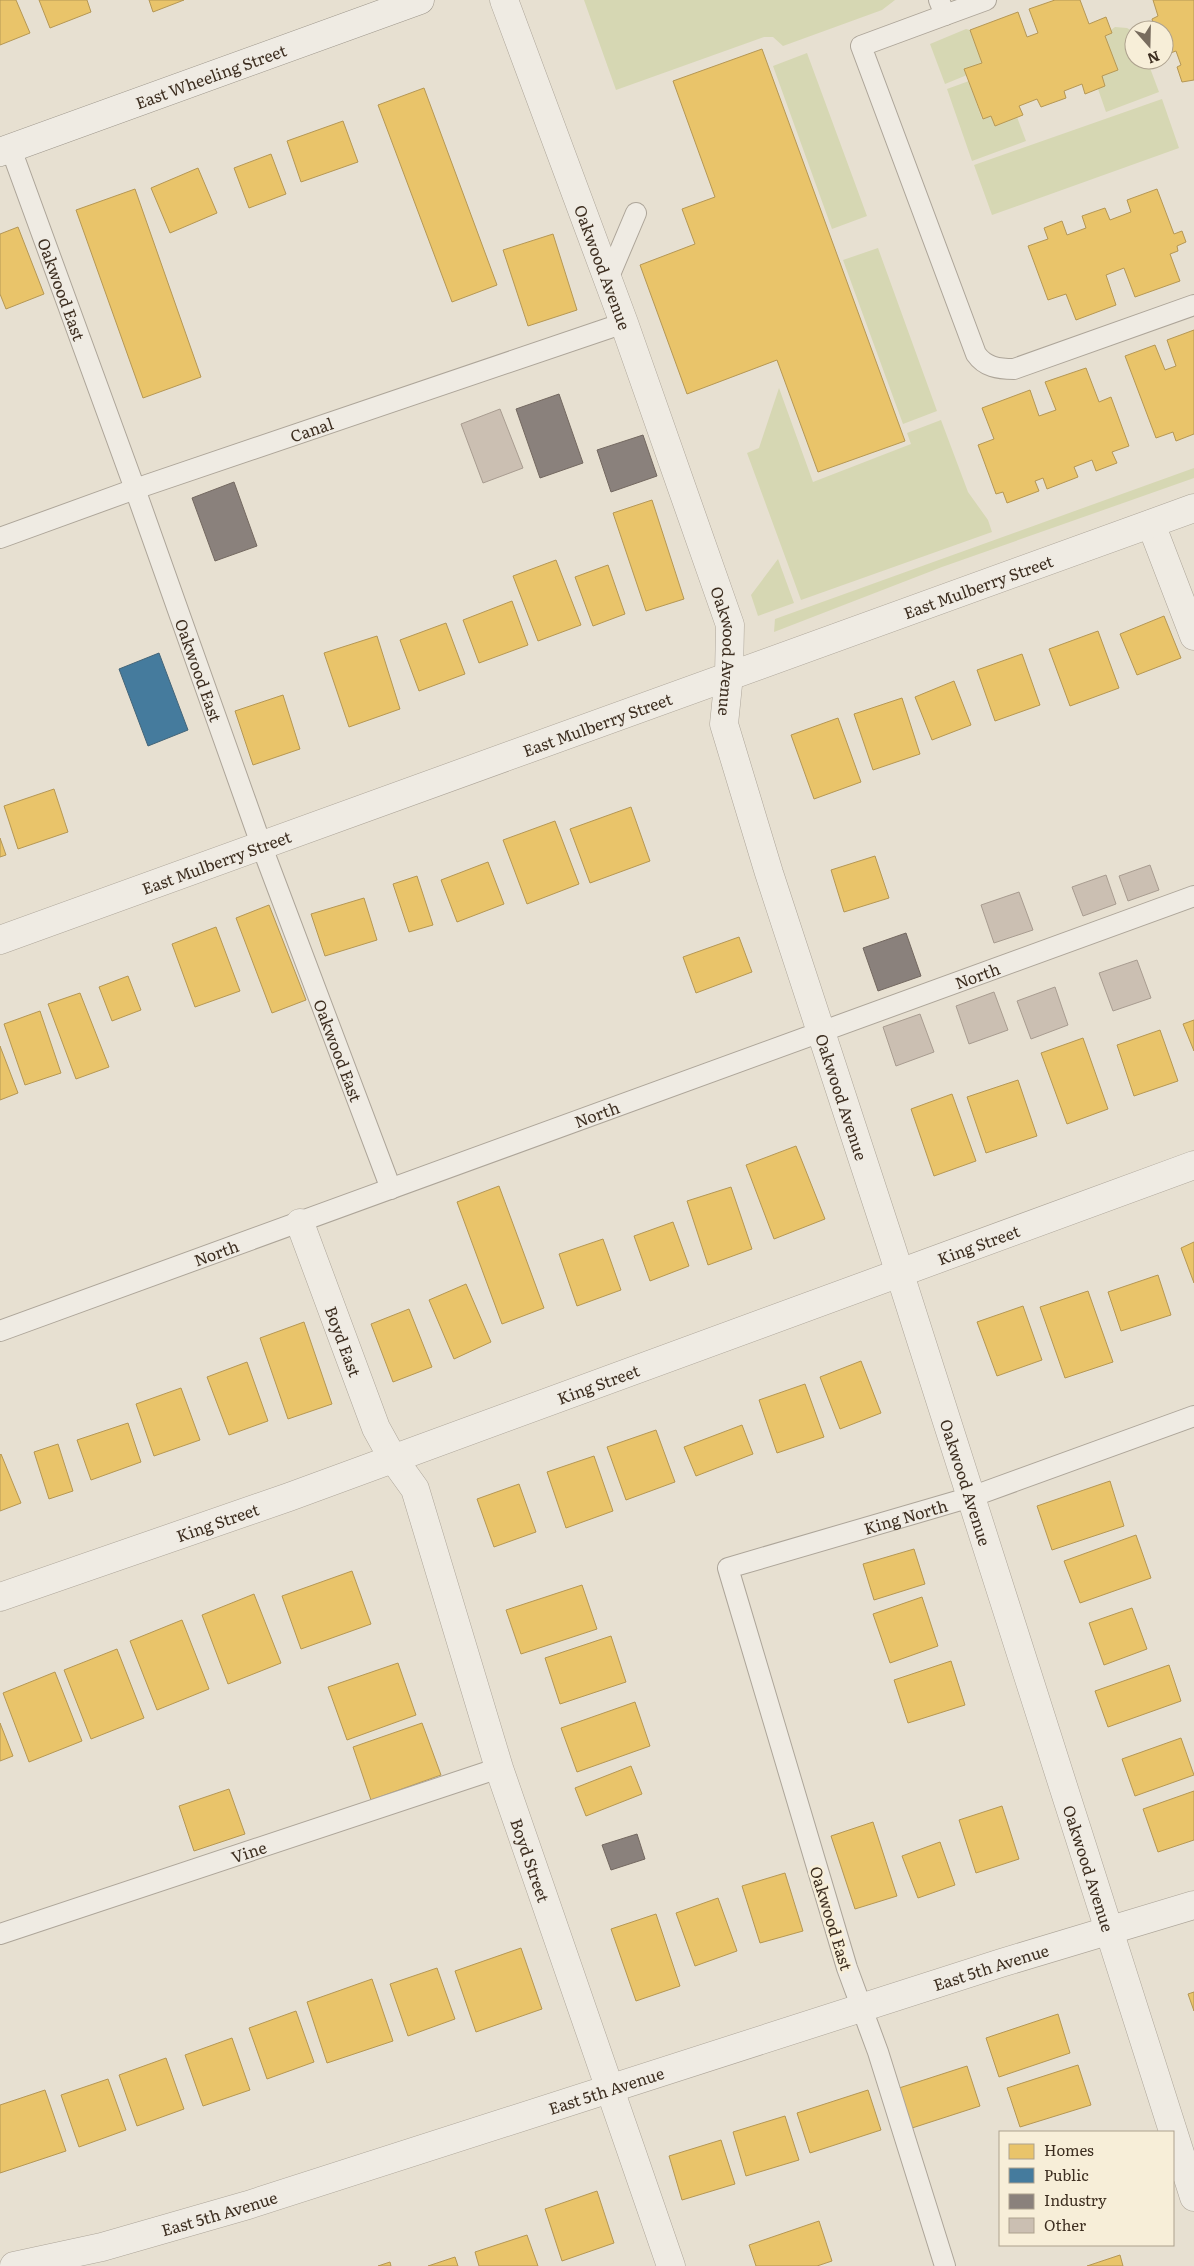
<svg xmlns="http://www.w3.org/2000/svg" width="1194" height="2266" viewBox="0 0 1194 2266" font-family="Literata,serif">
<rect width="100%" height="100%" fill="#e7e0d1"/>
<path fill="#d6d7b3" d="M584,0H895L882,10L783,46L773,37H764L616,90Z
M1115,27L1127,28L1134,32V60H1147L1159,92L1106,112L1098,89L1105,86L1102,76L1118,70L1105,37L1112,33L1111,30Z
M966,29L970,30L982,63L965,69L967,75L945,84L930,44Z
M807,53L867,216L832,229L773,66Z
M969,81L982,119L991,116L995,126L1017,117L1026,141L972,161L947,89Z
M1162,99L1179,148L992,215L974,165Z
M878,248L937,411L903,424L843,260Z
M779,388L813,482L911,444L907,433L941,420L968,492L988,520L992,532L801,600L747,453L759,448Z
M1194,468V478L942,567L774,632L775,619Z
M778,559L794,603L758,616L751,595Z"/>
<path fill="#e9c46a" stroke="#b59754" d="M0,0H16L30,33L0,45Z
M39,0H87L91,12L50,28Z
M149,0H184L153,12Z
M1055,0H1080L1089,24L1106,17L1112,33L1105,36L1118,70L1102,76L1105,86L1085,94L1082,84L1064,91L1066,98L1041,107L1037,99L1019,106L1023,115L995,126L991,116L983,119L964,69L982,63L970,30L1018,12L1027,37L1038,33L1029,9Z
M1153,0H1194V80L1182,82L1177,67L1181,65L1176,51L1165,55L1164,30H1155L1152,19L1158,16Z
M762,49L905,441L818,472L777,360L687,394L640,265L695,244L682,209L715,197L673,81Z
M424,88L497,285L452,302L378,105Z
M343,121L358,162L301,182L287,141Z
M271,154L286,194L249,208L234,168Z
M198,168L217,213L170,233L151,188Z
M135,189L201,377L143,398L76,210Z
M1157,189L1174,234L1182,231L1186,242L1177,246L1178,251L1170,254L1180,281L1135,297L1124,268L1106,275L1116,305L1076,320L1066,294L1048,300L1028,246L1048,239L1044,228L1062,221L1067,235L1086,228L1082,216L1105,208L1110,220L1131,212L1127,200Z
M18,227L44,294L6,309L0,294V234Z
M553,234L577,310L528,326L503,250Z
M1194,330V434L1176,441L1173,432L1156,438L1125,356L1155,345L1165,370L1176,366L1167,340Z
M1086,368L1099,402L1111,397L1129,446L1112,452L1117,463L1096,471L1092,460L1074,467L1078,477L1047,489L1043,478L1035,481L1039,491L1007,503L1003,492L996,494L978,445L994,439L982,408L1030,390L1039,416L1056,410L1045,382Z
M652,500L684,599L646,611L613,513Z
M556,560L581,625L538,641L513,576Z
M608,565L625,614L593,626L575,577Z
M512,601L528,645L479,663L463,620Z
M1164,616L1181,658L1137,675L1120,634Z
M446,623L465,674L419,691L400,640Z
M1098,631L1119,688L1070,706L1049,649Z
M377,636L400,709L349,727L324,653Z
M1022,654L1040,705L995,721L977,670Z
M954,681L971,725L932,740L915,697Z
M283,695L300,749L253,765L235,711Z
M902,698L920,754L873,770L854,714Z
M838,718L861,782L814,799L791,735Z
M54,789L68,832L18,849L4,806Z
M631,807L650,861L590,883L570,829Z
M555,821L579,884L527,904L503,840Z
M0,838L6,855L0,857Z
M875,856L889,898L844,912L831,870Z
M488,862L504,904L457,922L441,880Z
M417,876L433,925L409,932L393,884Z
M364,898L377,940L325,956L311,914Z
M269,905L306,1000L272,1013L236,918Z
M216,927L240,991L195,1007L172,944Z
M739,937L752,972L696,993L683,957Z
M128,976L141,1010L112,1021L99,987Z
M80,993L109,1067L76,1079L48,1004Z
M40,1011L61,1073L25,1085L4,1024Z
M1194,1020V1051L1183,1024Z
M1160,1030L1178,1081L1134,1096L1117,1045Z
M1083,1038L1108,1109L1067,1124L1041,1053Z
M0,1046L18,1093L0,1100Z
M1018,1080L1037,1136L986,1153L967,1097Z
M952,1094L976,1161L934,1176L911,1109Z
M796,1146L825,1219L774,1239L746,1165Z
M499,1186L544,1308L502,1324L457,1202Z
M731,1187L752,1249L708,1265L687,1201Z
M673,1222L689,1266L650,1281L634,1236Z
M603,1239L621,1290L577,1306L559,1254Z
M1194,1242V1283L1181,1248Z
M1158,1275L1171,1315L1121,1331L1108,1292Z
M466,1284L491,1342L454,1359L429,1300Z
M1088,1291L1113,1362L1065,1378L1040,1307Z
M1023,1306L1042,1360L997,1376L977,1322Z
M409,1309L432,1367L393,1382L371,1324Z
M304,1322L332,1404L288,1419L260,1338Z
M861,1361L881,1413L840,1429L820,1377Z
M247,1362L268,1421L229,1435L207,1377Z
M805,1384L824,1437L777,1453L759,1400Z
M181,1388L200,1440L154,1456L136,1404Z
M128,1423L141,1462L91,1480L77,1440Z
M742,1425L753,1454L696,1476L684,1447Z
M656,1430L675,1482L626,1500L607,1447Z
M58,1444L73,1491L49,1499L34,1452Z
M1,1454L21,1503L0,1511V1455Z
M594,1456L613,1511L566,1528L547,1472Z
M1110,1481L1124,1526L1052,1550L1037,1506Z
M519,1484L536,1532L494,1547L477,1499Z
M1136,1535L1151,1578L1080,1603L1064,1561Z
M914,1549L925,1584L874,1600L863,1564Z
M352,1571L371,1624L301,1649L282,1596Z
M582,1585L597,1629L521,1654L506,1610Z
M254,1594L281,1663L228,1684L202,1615Z
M922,1597L938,1646L890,1663L873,1614Z
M1132,1608L1147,1649L1104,1665L1089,1623Z
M182,1620L209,1689L157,1710L130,1641Z
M611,1636L626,1682L560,1704L545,1658Z
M117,1649L144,1718L91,1739L64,1670Z
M951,1661L965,1705L908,1723L894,1680Z
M398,1663L416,1715L347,1740L328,1687Z
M1169,1665L1181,1701L1108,1727L1095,1691Z
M55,1672L82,1741L29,1762L3,1693Z
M635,1702L650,1746L577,1772L561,1728Z
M0,1723L13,1756L0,1761Z
M422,1723L441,1775L371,1800L353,1747Z
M1181,1738L1194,1775L1135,1796L1122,1759Z
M631,1766L642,1794L586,1816L575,1788Z
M229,1789L245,1834L194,1851L179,1806Z
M1194,1791V1840L1158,1852L1143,1809Z
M1002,1806L1019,1859L976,1873L959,1820Z
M873,1822L897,1896L855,1909L831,1836Z
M940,1842L955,1885L918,1898L902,1856Z
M785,1873L803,1931L760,1943L742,1886Z
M718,1898L737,1951L695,1966L676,1913Z
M656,1914L680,1986L636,2001L611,1929Z
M521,1948L542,2009L476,2032L455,1971Z
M437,1968L455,2019L408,2036L390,1984Z
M372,1979L393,2041L327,2063L307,2002Z
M1194,1992V2011L1188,1994Z
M296,2011L314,2062L267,2079L249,2028Z
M1058,2014L1070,2053L999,2077L986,2038Z
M232,2038L250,2090L203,2106L185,2055Z
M166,2058L184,2109L137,2126L119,2075Z
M1078,2065L1091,2105L1020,2127L1007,2088Z
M967,2066L980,2106L909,2129L896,2089Z
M108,2079L126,2130L79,2147L61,2095Z
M45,2090L66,2151L0,2173V2105Z
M868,2090L881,2130L810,2153L797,2113Z
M785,2116L799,2160L746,2176L733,2132Z
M721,2140L735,2184L682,2200L669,2156Z
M597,2191L614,2243L562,2261L545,2209Z
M819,2221L832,2261L817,2266H756L749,2245Z
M527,2235L538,2266H479L475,2252Z
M1120,2255L1123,2266H1087Z
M455,2257L458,2266H428Z
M390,2262L391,2266H378Z"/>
<path fill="#457b9d" stroke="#436478" d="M159,653L188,730L148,746L119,669Z"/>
<path fill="#8a817c" stroke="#736860" d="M559,394L583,463L540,478L516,409Z
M643,435L657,476L611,492L597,450Z
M234,482L257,546L215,561L192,498Z
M906,933L921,976L878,991L863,948Z
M637,1834L645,1859L611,1870L602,1845Z"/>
<path fill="#cbbfb2" stroke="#a89c90" d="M500,409L523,468L483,483L461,424Z
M1150,865L1159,890L1128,901L1119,876Z
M1106,875L1116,904L1083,916L1072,887Z
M1019,892L1033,930L994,943L981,905Z
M1137,960L1151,998L1113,1011L1099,973Z
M1055,987L1068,1025L1031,1039L1017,1001Z
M994,992L1008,1030L969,1044L956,1006Z
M920,1014L934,1052L896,1066L883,1027Z"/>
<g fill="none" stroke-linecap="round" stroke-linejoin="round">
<g stroke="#ada599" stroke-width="22">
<g id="lane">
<path d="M939,0L945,15L861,46L976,354C985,367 998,369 1014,369L1194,305"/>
<path d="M945,15L986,0"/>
<path id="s1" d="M11,149L135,489L262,847L391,1189"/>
<path d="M608,279L636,213"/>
<path id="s2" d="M0,538L135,489L624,323"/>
<path id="s3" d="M0,1331L1194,896"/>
<path id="s4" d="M0,1934L499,1768"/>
<path id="s5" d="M945,2266L878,2052L847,1968L728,1568L971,1497L1194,1416"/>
</g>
</g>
<g stroke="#ada599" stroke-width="29">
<g id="street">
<path id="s6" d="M504,0L624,323L730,625L729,675L724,724L769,873L891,1246L1194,2197"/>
<path d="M1151,524L1194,636"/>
<path id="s7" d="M0,940L1194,508"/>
<path id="s8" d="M300,1223L376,1428L392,1457L415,1489L499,1768L671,2266"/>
<path id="s9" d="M0,1597L289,1497L1194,1165"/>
<path id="s10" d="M14,2266L102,2247L248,2205L1001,1963L1194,1905"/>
</g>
</g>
<g stroke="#9c958a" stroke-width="29">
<g id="secondary">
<path id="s11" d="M0,152L420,0"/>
</g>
</g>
<use href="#lane" stroke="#efebe3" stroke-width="20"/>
<use href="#street" stroke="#efebe3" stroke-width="28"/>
<use href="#secondary" stroke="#efebe3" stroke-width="28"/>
</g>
<g text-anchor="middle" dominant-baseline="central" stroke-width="5" stroke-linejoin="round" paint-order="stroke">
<g font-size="16" fill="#3d2e20" stroke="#f7eed8">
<text stroke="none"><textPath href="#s11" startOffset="224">East Wheeling Street</textPath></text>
<text stroke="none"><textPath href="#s6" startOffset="285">Oakwood Avenue</textPath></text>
<text stroke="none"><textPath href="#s1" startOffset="149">Oakwood East</textPath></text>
<text stroke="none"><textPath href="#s2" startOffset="330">Canal</textPath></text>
<text stroke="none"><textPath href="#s7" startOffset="1040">East Mulberry Street</textPath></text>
<text stroke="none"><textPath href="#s6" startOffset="690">Oakwood Avenue</textPath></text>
<text stroke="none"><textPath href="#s1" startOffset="554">Oakwood East</textPath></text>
<text stroke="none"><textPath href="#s7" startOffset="635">East Mulberry Street</textPath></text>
<text stroke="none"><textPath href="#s7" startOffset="230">East Mulberry Street</textPath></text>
<text stroke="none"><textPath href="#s3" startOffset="1040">North</textPath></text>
<text stroke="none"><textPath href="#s1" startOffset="959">Oakwood East</textPath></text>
<text stroke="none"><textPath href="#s6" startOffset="1155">Oakwood Avenue</textPath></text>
<text stroke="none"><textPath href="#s3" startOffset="635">North</textPath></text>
<text stroke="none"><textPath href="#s9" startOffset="1040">King Street</textPath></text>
<text stroke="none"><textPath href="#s3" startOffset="230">North</textPath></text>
<text stroke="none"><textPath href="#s8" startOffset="126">Boyd East</textPath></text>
<text stroke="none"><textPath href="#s9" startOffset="635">King Street</textPath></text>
<text stroke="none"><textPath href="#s6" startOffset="1560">Oakwood Avenue</textPath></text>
<text stroke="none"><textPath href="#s5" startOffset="916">King North</textPath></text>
<text stroke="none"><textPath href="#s9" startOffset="230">King Street</textPath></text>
<text stroke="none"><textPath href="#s4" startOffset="262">Vine</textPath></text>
<text stroke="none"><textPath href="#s8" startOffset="680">Boyd Street</textPath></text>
<text stroke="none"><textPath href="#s6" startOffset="1965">Oakwood Avenue</textPath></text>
<text transform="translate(832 1918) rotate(73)">Oakwood East</text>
<text stroke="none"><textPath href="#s10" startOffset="1022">East 5th Avenue</textPath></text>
<text stroke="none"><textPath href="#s10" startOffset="618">East 5th Avenue</textPath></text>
<text stroke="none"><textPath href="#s10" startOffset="212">East 5th Avenue</textPath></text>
</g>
</g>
<rect x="999" y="2131" width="175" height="115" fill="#f7eed8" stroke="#ada18e"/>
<rect x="1009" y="2144" width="25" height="15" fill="#e9c46a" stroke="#ada18e"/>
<text x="1044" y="2156" font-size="15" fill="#3d2e20">Homes</text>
<rect x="1009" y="2168" width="25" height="15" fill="#457b9d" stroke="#ada18e"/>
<text x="1044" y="2181" font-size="15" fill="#3d2e20">Public</text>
<rect x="1009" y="2194" width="25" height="15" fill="#8a817c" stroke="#ada18e"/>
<text x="1044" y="2206" font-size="15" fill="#3d2e20">Industry</text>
<rect x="1009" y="2218" width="25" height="15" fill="#cbbfb2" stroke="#ada18e"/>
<text x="1044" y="2231" font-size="15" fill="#3d2e20">Other</text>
<g transform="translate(1149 45) rotate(160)"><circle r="24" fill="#f7eed8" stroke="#ada18e"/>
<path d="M0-4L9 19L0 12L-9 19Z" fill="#786c5e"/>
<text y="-8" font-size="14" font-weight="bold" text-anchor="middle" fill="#3d2e20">N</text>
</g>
</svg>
